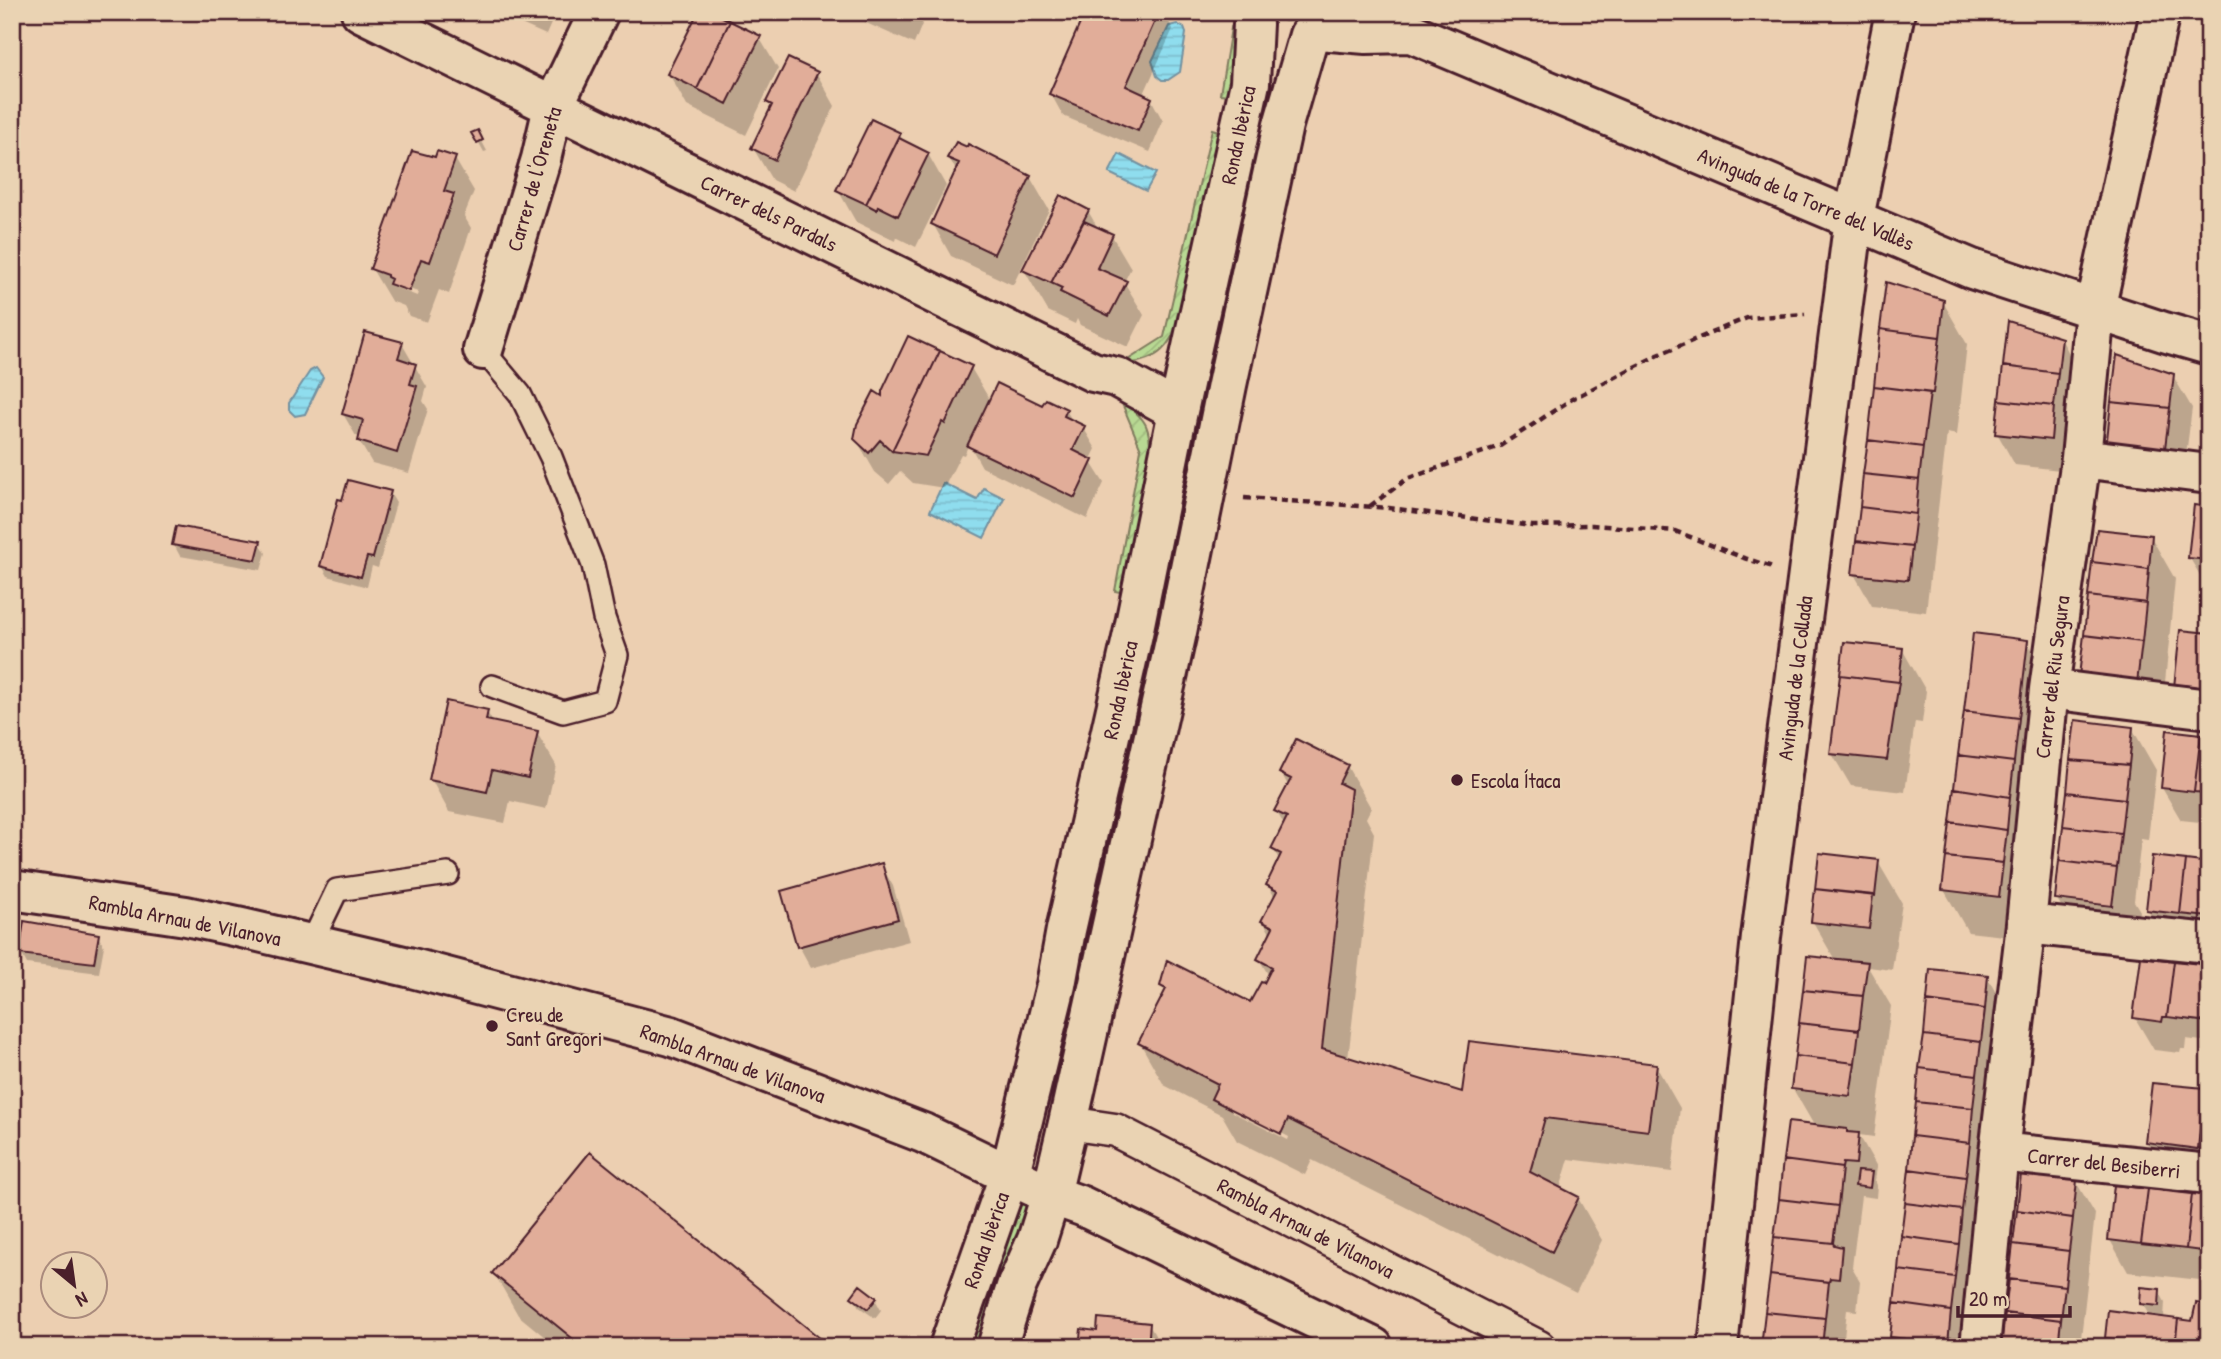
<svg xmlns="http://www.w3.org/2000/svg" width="2221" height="1359" viewBox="0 0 2221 1359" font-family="'Patrick Hand',sans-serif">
<defs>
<pattern id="garden-furrows" width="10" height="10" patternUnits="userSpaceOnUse" patternTransform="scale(1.75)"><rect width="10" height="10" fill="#b8d993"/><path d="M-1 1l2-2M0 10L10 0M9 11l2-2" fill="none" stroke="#a0ba7f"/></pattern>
<pattern id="water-rules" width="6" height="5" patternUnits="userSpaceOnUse" patternTransform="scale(1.75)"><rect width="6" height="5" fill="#8fddee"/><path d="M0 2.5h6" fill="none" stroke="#7dbdcc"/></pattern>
</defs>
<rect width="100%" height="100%" fill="#eccfb1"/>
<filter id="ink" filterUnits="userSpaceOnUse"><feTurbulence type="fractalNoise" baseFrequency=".0143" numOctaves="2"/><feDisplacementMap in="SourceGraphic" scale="14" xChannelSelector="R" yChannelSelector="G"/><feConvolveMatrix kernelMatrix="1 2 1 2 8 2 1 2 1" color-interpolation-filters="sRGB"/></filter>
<g filter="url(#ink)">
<path fill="url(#garden-furrows)" stroke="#817c5f" stroke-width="2" d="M1270,12H1314L1309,17L1285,21Z
M1231,28C1245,48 1234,74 1229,95L1220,94Z
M1212,129L1222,132L1181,318C1169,347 1160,360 1127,364L1128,360L1164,337Z
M1256,138L1266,140L1085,976L1076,975Z
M1121,401C1147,419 1150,426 1151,458L1125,593L1115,591L1141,449Z
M1070,1001L1078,1004L1062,1072L1053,1070Z
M1026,1201L1030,1205L977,1347H968L1016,1210Z"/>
<path fill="url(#water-rules)" stroke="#7391a0" stroke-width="2" d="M1177,24L1184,28L1186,33L1180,72L1168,80H1162L1157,76L1152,61L1169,26Z
M1119,154L1156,173L1146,191L1109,173Z
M316,368L323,377L305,414L295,416L289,410V403L310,371Z
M943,483L977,500L984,488L1004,498L984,538L930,511Z"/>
<path fill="#0003" fill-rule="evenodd" d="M501,12H556L546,35L503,16Z
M860,12H944L940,23L925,17L914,44L866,23Z
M1087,12H1163L1173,29L1143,96L1151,99L1163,121L1150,152L1063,116L1051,94Z
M759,37L778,69L746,135L687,106L669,74Z
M817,74L835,106L794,191L772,180L753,148L772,109L768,102Z
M477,132L487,151L484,152L474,134Z
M900,135L904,143L928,154L946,186L916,247L896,237L895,241L856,222L838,190Z
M949,158L1030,177L1049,210L1013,285L951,256L933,224L957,172Z
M436,159H455L474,191L464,216L471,228L449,294L439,290L427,322L409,316L404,306L391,301L372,269ZM394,284L418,292L417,296L394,287Z
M1088,211L1099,230L1112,236L1131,268L1124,282L1144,315L1128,347L1080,325L1077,319L1075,324L1048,311L1024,270Z
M1888,285L1943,302L1967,344L1957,435L1947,433L1926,612L1872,606L1854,574Z
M909,338L971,368L991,402L1066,410L1073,422L1083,427L1096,449L1090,461L1104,483L1087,519L982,467L969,444L964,455L961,454L944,488L913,483L900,471L889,484L875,472L856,439L884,399Z
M2061,339L2085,381L2069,471L2015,465L1997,433Z
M402,344L427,387L423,401L428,409L409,473L372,463L359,441L360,437L356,436L343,414Z
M2173,376L2192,408L2182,487L2126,481Z
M390,493L396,503L378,568L372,566L367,587L328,576L322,566Z
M2209,508V590L2189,557Z
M2151,537L2175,579L2161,724L2104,718L2080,676Z
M260,543L266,553L261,570L180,556L174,545Z
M2209,635V720L2195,718Z
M2027,641L2051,683L2022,938L1968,932L1944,890Z
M1902,649L1926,691L1922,723L1915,722L1905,792L1851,786L1832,754Z
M487,712L494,724L537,733L556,765L546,809L510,801L505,823L449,812L431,779Z
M2132,728L2156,770L2148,840L2141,839L2134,901L2140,911L2135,947L2081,940L2057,899Z
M2209,737V823L2181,820L2162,788Z
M1347,766L1371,808L1366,818L1374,833L1348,1059L1463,1094L1656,1066L1680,1108L1672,1172L1569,1159L1560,1189L1578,1198L1602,1240L1576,1293L1312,1160L1305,1175L1237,1141L1222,1115L1164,1085L1140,1043L1166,992L1162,986L1251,1004L1269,976L1259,959L1271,935L1263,921L1275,898L1268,885L1280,861L1273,849L1285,826L1276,811L1289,787L1281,773ZM1230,1107L1289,1137L1288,1140L1232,1112Z
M1878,862L1902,903L1892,970L1868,967L1891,1006L1874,1137L1859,1135L1877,1167L1875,1181L1877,1185L1876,1198L1861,1196L1852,1267L1860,1281L1857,1311L1847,1310L1843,1347H1763L1815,1127L1793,1089L1835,960L1813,922Z
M2209,864V937L2160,931L2148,909Z
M881,865L893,886L909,941L811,968L799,946Z
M98,936L104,946L99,973L27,964L21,953Z
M2209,966V1042L2186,1039L2185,1049H2181L2180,1053L2154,1050L2135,1018Z
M1987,977L2011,1019L1968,1347H1891Z
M2209,1091V1169L2160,1164L2147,1142Z
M2076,1182L2095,1214L2080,1347H2002Z
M2209,1198V1281L2128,1272L2110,1240Z
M494,1273L824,1344L826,1347H557L518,1315Z
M2159,1291L2165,1302L2164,1319L2209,1347H2112L2107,1338L2150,1317L2142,1303Z
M853,1297L875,1299L881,1310L875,1318L859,1307Z
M1149,1325L1155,1335L1154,1347H1081L1099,1332Z"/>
<path fill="#e1ad99" stroke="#4a1f2b" stroke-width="2" d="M698,12H713L730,21L697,89L667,74Z
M1085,12H1159L1126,86L1152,98L1138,131L1049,94Z
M730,21L761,36L727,104L697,89Z
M788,58L818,72L775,160L751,148L772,105L766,102Z
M871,119L901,133L866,204L836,190Z
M478,130L483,140L477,143L471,133Z
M899,138L929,153L898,216L878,206L877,210L866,204Z
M956,142L967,147L968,144L1031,176L994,254L931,224L959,163L947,158Z
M412,151L435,157L437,151L456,157L444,191L454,194L430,262L421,259L409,291L389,284L391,279L387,277V275L370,269Z
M1060,195L1089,210L1051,283L1022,270Z
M1084,221L1113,234L1097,268L1127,281L1109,316L1060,292L1062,288L1051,283Z
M1886,282L1944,300L1940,337L1880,329Z
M2008,321L2062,338L2058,373L2003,366Z
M1880,329L1940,337L1933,393L1874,386Z
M365,332L403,342L398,358L416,364L410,384L417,386L397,453L358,441L363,420L342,414Z
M908,336L940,351L892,451L880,440L869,453L854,439L857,424L874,391L882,396V391Z
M940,351L972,366L945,424L942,422L926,456L892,451Z
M2117,355L2174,374L2170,408L2111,402Z
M2003,366L2058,373L2054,406L1999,400Z
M997,383L1042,405L1046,399L1067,409L1064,416L1085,426L1073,450L1093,460L1075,498L967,446Z
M1874,386L1930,393L1923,447L1868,440Z
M1999,400L2054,406L2051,440L1995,434Z
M2111,402L2170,408L2164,456L2106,449Z
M1868,440L1923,447L1919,480L1863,474Z
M1863,474L1919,480L1916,514L1860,507Z
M348,480L391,491L373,558L367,557L361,577L320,566L338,499L342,500Z
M2194,505L2209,507V560L2188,558Z
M1860,507L1916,514L1912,547L1856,541Z
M176,526L261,541L256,560L172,545Z
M2097,529L2152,535L2149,569L2092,562Z
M1856,541L1912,547L1908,580L1852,574Z
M2092,562L2149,569L2146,603L2088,596Z
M2088,596L2146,603L2142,642L2084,635Z
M2180,630L2209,633L2207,690L2174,687Z
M1973,633L2028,640L2019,718L1964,711Z
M2084,635L2142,642L2137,683L2079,676Z
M1844,642L1903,648L1899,682L1840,675Z
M1840,675L1899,682L1887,760L1830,754Z
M446,701L488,710L486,720L538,731L528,778L492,770L487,792L429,780Z
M1964,711L2019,718L2014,762L1958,755Z
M2075,720L2133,727L2129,765L2070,760Z
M2167,730L2201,734L2194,792L2161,788Z
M2201,734L2209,735V793L2194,792Z
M1296,739L1348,765L1339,783L1351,789L1322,1049L1462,1092L1469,1041L1657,1064L1648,1131L1545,1118L1530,1172L1579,1197L1552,1252L1288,1119L1281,1134L1211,1099L1218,1084L1138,1043L1166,989L1160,986L1167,960L1250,1002L1261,982L1264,983L1272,967L1257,959L1273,927L1261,921L1277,891L1266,885L1281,854L1271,849L1287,817L1274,811L1291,779L1279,773Z
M1958,755L2014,762L2010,797L1954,788Z
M2070,760L2129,765L2125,799L2067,792Z
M1954,788L2010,797L2007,830L1950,822Z
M2067,792L2125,799L2121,833L2063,826Z
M1950,822L2007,830L2003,863L1946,857Z
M2063,826L2121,833L2117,868L2059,861Z
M1819,853L1879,860L1875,896L1815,889Z
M2152,856L2186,860L2180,914L2146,910Z
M1946,857L2003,863L1999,897L1942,890Z
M2186,860L2209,863V917L2180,914Z
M2059,861L2117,868L2112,906L2055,899Z
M882,863L898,919L797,947L781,891Z
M1815,889L1873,895L1869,929L1811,922Z
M24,921L99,934L94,963L19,954Z
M1807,956L1868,962L1863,996L1803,990Z
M2141,957L2174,961L2167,1017H2163L2162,1022L2133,1018Z
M2174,961L2209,965V1022L2167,1017Z
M1930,969L1988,975L1985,1009L1927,1001Z
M1803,990L1863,996L1859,1030L1799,1023Z
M1927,1001L1985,1009L1981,1042L1924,1035Z
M1799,1023L1859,1030L1855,1063L1795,1056Z
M1924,1035L1981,1042L1977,1075L1919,1068Z
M1795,1056L1855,1063L1850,1096L1791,1089Z
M1919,1068L1977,1075L1973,1108L1916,1102Z
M2152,1083L2204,1088L2198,1149L2145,1142Z
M2204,1088L2209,1089V1150L2198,1149Z
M1916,1102L1973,1108L1970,1143L1912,1136Z
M1788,1122L1847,1129V1132L1859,1133L1856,1164L1843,1163L1842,1168L1783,1160Z
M1912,1136L1970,1143L1966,1177L1909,1169Z
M590,1152L826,1343L822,1347H583L492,1273Z
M1783,1160L1842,1168L1838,1206L1779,1199Z
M1909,1169L1966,1177L1962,1210L1905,1203Z
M1857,1171L1872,1172L1870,1188L1855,1186Z
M2021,1174L2077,1180L2073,1218L2017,1210Z
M2114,1185L2148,1189L2141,1244L2108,1240Z
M2148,1189L2192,1194L2186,1249L2141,1244Z
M2192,1194L2209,1196V1252L2186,1249Z
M1779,1199L1838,1206L1833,1243L1774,1237Z
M1905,1203L1962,1210L1959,1244L1901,1236Z
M2017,1210L2073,1218L2069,1251L2013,1244Z
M1901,1236L1959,1244L1955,1277L1898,1270Z
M1774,1237L1833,1243L1834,1245L1842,1247L1839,1279L1830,1278L1829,1282L1770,1275Z
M2013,1244L2069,1251L2065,1286L2009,1279Z
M1898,1270L1955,1277L1951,1311L1894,1303Z
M1770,1275L1829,1282L1825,1318L1765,1312Z
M2009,1279L2065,1286L2061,1320L2005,1313Z
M860,1285L877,1298L868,1309L851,1297Z
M2141,1287L2160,1289L2159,1306L2140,1304Z
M1894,1303L1951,1311L1948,1344L1890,1337Z
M2196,1303L2209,1305V1347H2175L2178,1319L2192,1321Z
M2108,1310L2178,1319L2175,1347H2121L2122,1340L2105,1338Z
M1765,1312L1825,1318L1822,1347H1761Z
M2005,1313L2061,1320L2058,1347H2001Z
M1098,1318L1150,1323L1148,1347H1079L1081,1329L1097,1331Z
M1890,1337L1948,1344L1947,1347H1889Z"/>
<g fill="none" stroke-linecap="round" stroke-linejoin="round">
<g stroke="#4a1f2b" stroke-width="26">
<path id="service" d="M483,350L520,394L551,457L593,565L604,618L617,655L605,701L563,712L492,686
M311,944L337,890L448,874"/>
</g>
<g stroke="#4a1f2b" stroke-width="37">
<path id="pedestrian" d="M1068,1123L1115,1130L1539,1347"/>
</g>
<g stroke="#4a1f2b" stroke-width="44">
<path id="minor" d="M361,12L1093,372L1116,377L1178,411
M1319,30L1366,34L1411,33L1972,269L2164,332L2209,345
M483,350L541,159L553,107L599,12
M2081,458L2209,474
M2049,689L2209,709
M12,890L186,916L242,928L408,967L671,1036L923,1133L1051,1195L1082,1206L1373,1347
M2026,924L2209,943
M1999,1152L2209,1174
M949,1347L1010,1173L1056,985L1066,930L1133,634L1178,411L1250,83L1253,24
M997,1347L1016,1287L1037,1240L1051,1195L1068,1123L1177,632L1227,385L1283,125L1309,35
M1718,1347L1761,937L1854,218L1895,12
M1980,1347L1999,1152L2026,924L2049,689L2081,458L2095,310L2160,12"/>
</g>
<path stroke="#4a1f2b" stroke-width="4.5" stroke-dasharray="7 5" stroke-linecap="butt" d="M1244,498L1389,508L1532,526L1592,525L1675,531L1744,558L1773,567
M1370,506L1407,479L1500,446L1572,399L1658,355L1747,318L1805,314"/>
<use href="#service" stroke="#ead3b3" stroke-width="21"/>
<use href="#pedestrian" stroke="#ead3b3" stroke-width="32"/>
<use href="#minor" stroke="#ead3b3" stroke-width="38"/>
</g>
</g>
<g fill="#4a1f2b" stroke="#ead3b3" stroke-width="2.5">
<circle cx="1457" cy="780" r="7"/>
<circle cx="492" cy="1026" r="7"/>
</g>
<g text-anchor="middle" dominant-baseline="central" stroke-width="5" stroke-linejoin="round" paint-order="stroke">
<g font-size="21" fill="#4a1f2b" stroke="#ead3b3">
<text transform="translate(1238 135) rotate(-78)">Ronda Ibèrica</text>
<text transform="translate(534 179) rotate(-74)">Carrer de l'Oreneta</text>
<text transform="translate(1806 199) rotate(23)">Avinguda de la Torre del Vallès</text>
<text transform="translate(769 213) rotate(26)">Carrer dels Pardals</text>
<text transform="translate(2052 677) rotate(-83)">Carrer del Riu Segura</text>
<text transform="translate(1795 678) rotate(-83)">Avinguda de la Collada</text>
<text transform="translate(1120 690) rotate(-78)">Ronda Ibèrica</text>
<text transform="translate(185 920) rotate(11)">Rambla Arnau de Vilanova</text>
<text transform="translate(733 1063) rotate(20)">Rambla Arnau de Vilanova</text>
<text transform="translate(2104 1163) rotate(6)">Carrer del Besiberri</text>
<text transform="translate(1306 1228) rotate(27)">Rambla Arnau de Vilanova</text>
<text transform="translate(986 1240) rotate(-71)">Ronda Ibèrica</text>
</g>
<g font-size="21" fill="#4a1f2b" stroke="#ead3b3" text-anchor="start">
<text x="1471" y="780">Escola Ítaca</text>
<text x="506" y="1014">Creu de<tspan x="506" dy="24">Sant Gregori</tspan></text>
</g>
</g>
<rect width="2221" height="1359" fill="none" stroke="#ead3b3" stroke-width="42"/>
<rect x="21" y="21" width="2179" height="1317" fill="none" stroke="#4a1f2b" stroke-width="2.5" filter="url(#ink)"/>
<g transform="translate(74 1285) rotate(151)"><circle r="33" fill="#ead3b3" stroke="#aa8b7d" stroke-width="2"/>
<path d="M0-5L12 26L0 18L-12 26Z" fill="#4a1f2b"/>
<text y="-10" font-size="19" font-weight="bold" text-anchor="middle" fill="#4a1f2b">N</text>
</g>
<path d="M1958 1306v10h112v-10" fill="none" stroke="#4a1f2b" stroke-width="3.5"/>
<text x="1969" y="1306" font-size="21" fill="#4a1f2b" stroke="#ead3b3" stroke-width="5" paint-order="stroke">20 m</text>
</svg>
